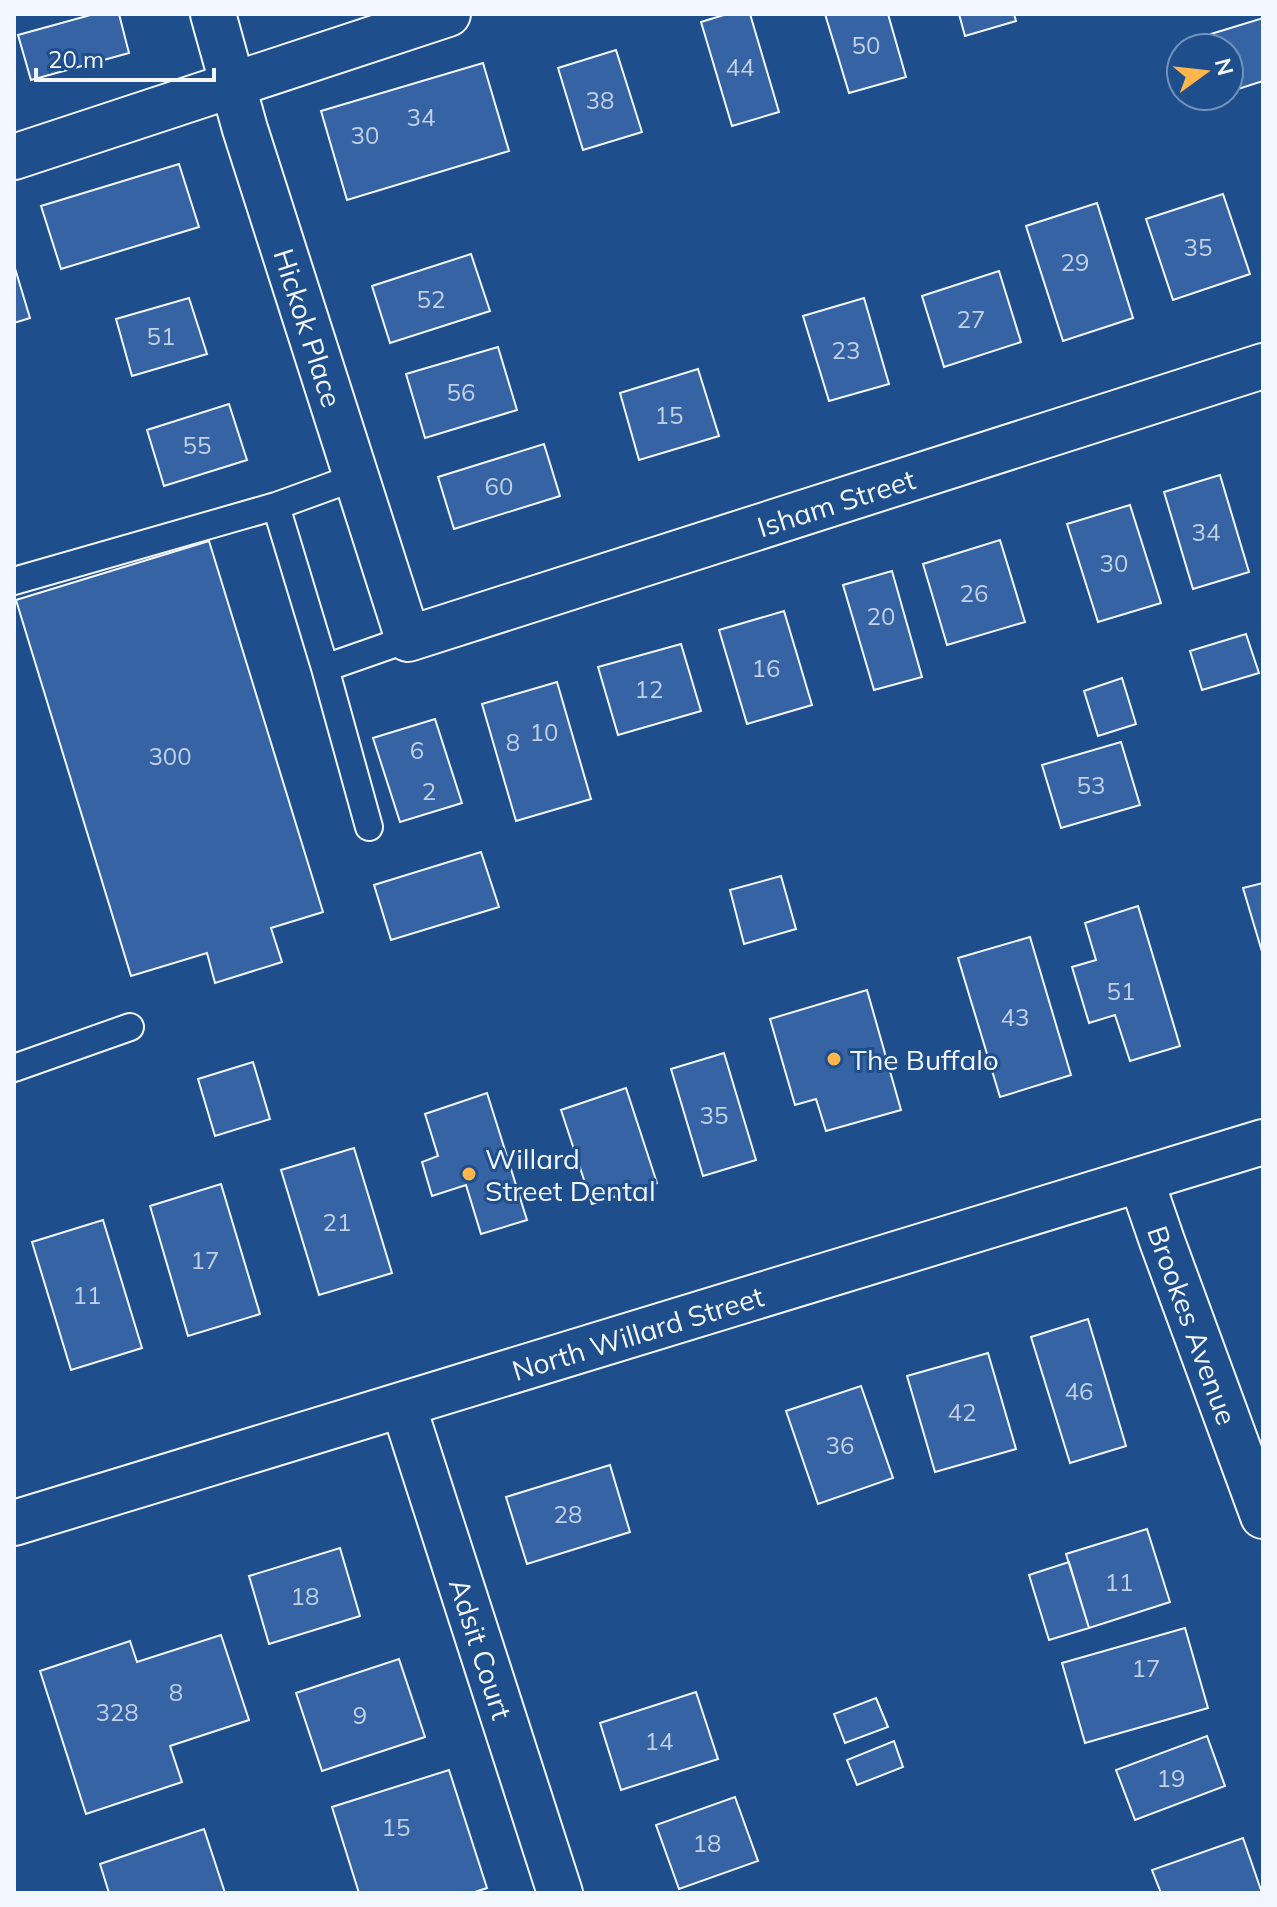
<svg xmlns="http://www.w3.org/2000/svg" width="1277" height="1907" viewBox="0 0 1277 1907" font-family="Mulish,sans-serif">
<rect width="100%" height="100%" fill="#1f4e8c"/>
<path fill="#3563a3" stroke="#f2f6ff" stroke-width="2" d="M94,14H119L129,53L31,80L18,35Z
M727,14H750L779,112L732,126L701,22Z
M825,14H888L906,77L849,93Z
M959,14H1014L1016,21L965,36Z
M1263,18V81L1229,92V48H1215L1211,34Z
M616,50L642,132L583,150L558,68Z
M483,63L509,151L347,200L321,111Z
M179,164L199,227L61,269L41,206Z
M1223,194L1250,274L1173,300L1146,219Z
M1097,203L1133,318L1063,341L1026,226Z
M471,254L490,311L390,343L372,286Z
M14,265L30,318L14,323Z
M999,271L1021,342L944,367L922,296Z
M189,298L207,354L132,376L116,319Z
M864,298L889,384L829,401L803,316Z
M498,347L517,410L425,438L406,374Z
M698,369L719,436L639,460L620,393Z
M229,404L247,460L164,486L147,430Z
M544,444L560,496L454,529L438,477Z
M1220,475L1249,572L1193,589L1164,492Z
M1130,505L1161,603L1098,622L1067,524Z
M1000,540L1025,622L947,645L923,564Z
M209,541L323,912L271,928L282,962L215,983L207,953L131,976L16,600Z
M892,571L922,677L874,690L843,585Z
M784,611L812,705L747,724L719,630Z
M1246,634L1259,673L1202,690L1190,651Z
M681,644L701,711L618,735L598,667Z
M1122,678L1136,724L1098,736L1084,691Z
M557,682L591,799L516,821L482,704Z
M435,719L462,803L400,822L373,738Z
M1121,742L1140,805L1061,828L1042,765Z
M481,852L499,907L391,940L374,885Z
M781,876L796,929L744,944L730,890Z
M1263,883V955L1243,888Z
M1138,906L1180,1046L1130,1061L1115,1015L1089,1023L1072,967L1096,960L1085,923Z
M1030,937L1071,1075L1000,1097L958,958Z
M867,990L901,1110L826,1131L816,1099L795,1105L770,1019Z
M724,1053L756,1160L703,1176L671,1069Z
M253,1062L270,1119L215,1136L198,1079Z
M626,1088L657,1183L592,1204L561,1110Z
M487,1093L527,1220L481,1234L466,1185L432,1196L422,1162L438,1156L425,1114Z
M354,1148L392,1273L319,1295L281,1170Z
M221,1184L260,1314L188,1336L150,1206Z
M103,1220L142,1348L71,1370L32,1242Z
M1088,1319L1126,1446L1070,1463L1031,1337Z
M988,1353L1016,1449L935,1472L907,1376Z
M861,1386L893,1478L818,1504L786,1411Z
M610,1465L630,1532L527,1564L506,1497Z
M1147,1529L1170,1602L1089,1628L1066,1554Z
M340,1548L360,1616L269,1644L249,1576Z
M1069,1562L1089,1628L1049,1640L1029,1575Z
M1185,1628L1208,1708L1085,1743L1062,1663Z
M221,1635L249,1720L170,1746L182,1782L86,1814L40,1671L130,1641L137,1662Z
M399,1659L425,1737L322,1771L296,1693Z
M696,1692L718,1759L621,1790L600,1723Z
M876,1698L888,1727L845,1743L834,1714Z
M1207,1736L1225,1786L1135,1820L1116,1770Z
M894,1741L903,1767L857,1785L847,1760Z
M449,1770L487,1888L472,1893H359L332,1807Z
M735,1797L758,1861L679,1889L656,1825Z
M204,1829L225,1893H109L100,1864Z
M1243,1838L1262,1893H1161L1152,1870Z"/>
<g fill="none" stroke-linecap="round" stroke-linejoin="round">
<g stroke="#f2f6ff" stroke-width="30">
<path id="service" d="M276,506L325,668L408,639
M14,581L276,506L356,477
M325,668L369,827
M14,1068L130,1027"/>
</g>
<g stroke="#f2f6ff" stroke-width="48">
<g id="minor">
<path id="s1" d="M213,14L245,129L408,639L1263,366"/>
<path d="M14,157L448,14"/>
<path id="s2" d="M1141,1180L1162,1241L1263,1516"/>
<path id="s3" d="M403,1405L560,1893"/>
</g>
</g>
<g stroke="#f2f6ff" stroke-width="48">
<g id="primary">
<path id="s4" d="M14,1523L1263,1142"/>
</g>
</g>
<use href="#service" stroke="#1f4e8c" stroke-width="26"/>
<use href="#minor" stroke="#1f4e8c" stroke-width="44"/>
<use href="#primary" stroke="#1f4e8c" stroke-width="44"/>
</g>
<g fill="#ffb74d" stroke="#1f4e8c" stroke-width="3">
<circle cx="834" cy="1059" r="8"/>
<circle cx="469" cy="1174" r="8"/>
</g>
<g text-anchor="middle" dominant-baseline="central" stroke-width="6" stroke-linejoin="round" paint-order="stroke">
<g font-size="24" fill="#c3d1e8">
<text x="866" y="45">50</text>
<text x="740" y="67">44</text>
<text x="600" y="100">38</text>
<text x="421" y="117">34</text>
<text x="365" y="135">30</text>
<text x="1198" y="247">35</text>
<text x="1075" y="262">29</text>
<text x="431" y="299">52</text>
<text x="971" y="319">27</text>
<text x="161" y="336">51</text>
<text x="846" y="350">23</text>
<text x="461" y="392">56</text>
<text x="669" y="415">15</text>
<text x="197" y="445">55</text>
<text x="499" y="486">60</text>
<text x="1206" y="532">34</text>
<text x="1114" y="563">30</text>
<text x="974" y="593">26</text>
<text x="881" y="616">20</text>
<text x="766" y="668">16</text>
<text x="649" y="689">12</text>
<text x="544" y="732">10</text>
<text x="513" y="742">8</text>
<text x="417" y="750">6</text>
<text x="170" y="756">300</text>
<text x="1091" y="785">53</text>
<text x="429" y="791">2</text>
<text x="1121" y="991">51</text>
<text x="1015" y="1017">43</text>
<text x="714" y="1115">35</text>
<text x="337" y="1222">21</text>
<text x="205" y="1260">17</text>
<text x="87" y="1295">11</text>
<text x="1079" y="1391">46</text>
<text x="962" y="1412">42</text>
<text x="840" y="1445">36</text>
<text x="568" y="1514">28</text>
<text x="1119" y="1582">11</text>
<text x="305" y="1596">18</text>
<text x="1146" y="1668">17</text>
<text x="176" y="1692">8</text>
<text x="117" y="1712">328</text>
<text x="360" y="1715">9</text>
<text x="659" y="1741">14</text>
<text x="1171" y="1778">19</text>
<text x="396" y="1827">15</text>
<text x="707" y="1843">18</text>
</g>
<g font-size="28" fill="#f2f6ff" stroke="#1f4e8c">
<text stroke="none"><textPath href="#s1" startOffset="328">Hickok Place</textPath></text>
<text stroke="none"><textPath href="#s1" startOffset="1104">Isham Street</textPath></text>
<text stroke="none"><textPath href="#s2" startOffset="154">Brookes Avenue</textPath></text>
<text stroke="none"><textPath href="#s4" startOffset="652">North Willard Street</textPath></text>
<text stroke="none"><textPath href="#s3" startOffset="256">Adsit Court</textPath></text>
</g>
<g font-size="28" fill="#f2f6ff" stroke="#1f4e8c" text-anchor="start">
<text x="850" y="1059">The Buffalo</text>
<text x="485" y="1158">Willard<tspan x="485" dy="32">Street Dental</tspan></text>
</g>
</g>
<rect width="1277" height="1907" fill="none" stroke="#f2f6ff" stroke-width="32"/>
<g transform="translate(1205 72) rotate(75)"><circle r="38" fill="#1f4e8c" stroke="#7391ba" stroke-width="2"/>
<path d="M0-6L14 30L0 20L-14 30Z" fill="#ffb74d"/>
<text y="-12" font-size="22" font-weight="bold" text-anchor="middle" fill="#f2f6ff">N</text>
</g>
<path d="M36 68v12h178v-12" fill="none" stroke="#f2f6ff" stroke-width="4"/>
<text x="48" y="68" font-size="24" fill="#f2f6ff" stroke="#1f4e8c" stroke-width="6" paint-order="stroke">20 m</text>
</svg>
